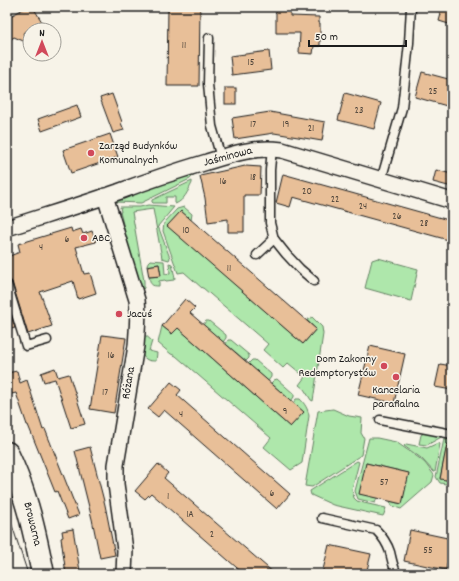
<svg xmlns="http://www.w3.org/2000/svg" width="459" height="581" font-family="Dekko,sans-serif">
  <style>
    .green { fill: #aee7ab; stroke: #658264 }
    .building { fill: #e8bf98; stroke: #1c1c1c }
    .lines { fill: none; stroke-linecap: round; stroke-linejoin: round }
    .service-casing { stroke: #1c1c1c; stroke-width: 11 }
    .minor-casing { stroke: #1c1c1c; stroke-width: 18 }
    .secondary-casing { stroke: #1c1c1c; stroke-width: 25 }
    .service { stroke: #f7f3e8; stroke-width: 8 }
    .minor { stroke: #f7f3e8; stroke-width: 15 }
    .secondary { stroke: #f7f3e8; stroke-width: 22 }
    .tram { stroke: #1c1c1c; stroke-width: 1 }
    .poi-dot { fill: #d1495b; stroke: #f7f3e8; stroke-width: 1.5 }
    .labels { text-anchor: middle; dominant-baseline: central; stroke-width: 3; stroke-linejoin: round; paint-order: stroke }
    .number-label { font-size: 10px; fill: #4f453b }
    .poi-label { font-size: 12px; fill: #1c1c1c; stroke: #f7f3e8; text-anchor: start }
    .street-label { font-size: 12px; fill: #1c1c1c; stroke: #f7f3e8 }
  </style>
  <rect width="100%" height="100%" fill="#f7f3e8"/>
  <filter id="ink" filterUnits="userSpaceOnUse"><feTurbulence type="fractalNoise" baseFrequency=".025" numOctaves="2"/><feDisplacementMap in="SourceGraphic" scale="8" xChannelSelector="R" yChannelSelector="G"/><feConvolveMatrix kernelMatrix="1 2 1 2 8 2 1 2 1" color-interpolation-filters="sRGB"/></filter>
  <g filter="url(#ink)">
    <g class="green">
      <path d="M196,172L190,179L141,203L116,202L119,197Z"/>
      <path d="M192,181V183C188,191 184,201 175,204V197H166V203H153L152,202V200Z"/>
      <path d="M148,205L174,207L158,226L170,258L169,260L162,258L153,209L132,212L144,281V288L143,289L141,288L127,247L126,236L120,212H121L120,207H140Z"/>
      <path d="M184,207L192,214L191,220L181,211L168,226L303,344L316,329L307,320L312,317L322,327L323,334L313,401L311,400L304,389L299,385L305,377L288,363L283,368L263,350L268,344L203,288H202L184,272L178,273L163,231L164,223L177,209Z"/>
      <path d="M378,258L418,269L411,301L365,288L372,260Z"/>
      <path d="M150,260L164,261L165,274L170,273L169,263L172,264L175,278L174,280L166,281L165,280L159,281V286C151,286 151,285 149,277L161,276L159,264L147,266L148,262Z"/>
      <path d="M206,321H209L226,335V338L223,342L203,325Z"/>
      <path d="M162,326L172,334L178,328L290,427L303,412L293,403L296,399H300C305,404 308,409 309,416L302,463L291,470L264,447L271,438L176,356L171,354L158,343Z"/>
      <path d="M143,333L152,341L149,351L157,353L156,361C153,361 148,361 146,359C138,355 142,340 143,333Z"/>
      <path d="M228,340H231L249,355V358L246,361L226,344Z"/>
      <path d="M252,360H255L271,374V377L268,381L248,364Z"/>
      <path d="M277,379L294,394V397L291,401L271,383L274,380Z"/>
      <path d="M333,409L349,416L362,418L361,433L364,438L361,455L312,487L305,486L318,411Z"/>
      <path d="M425,432L445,435L427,445L419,444L421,435Z"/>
      <path d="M369,438H377L396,442L419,458L425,463L434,475L432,482L401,509L392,506L390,501L401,504L408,473L366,463L377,498L375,503L358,499L355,491Z"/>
      <path d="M444,439H446L452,440V446H447L440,478L452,481V485L440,483L436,477Z"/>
      <path d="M438,443L440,444L435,472H434L421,458L404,446L406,444L427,448Z"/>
      <path d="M357,461L359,462L352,490L354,498L357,501L364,503L386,508L384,514L383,516L333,505L311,495L310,491Z"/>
    </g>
    <g class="building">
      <path d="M27,7H33L42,22L23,33L28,43L14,37L7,42V18Z"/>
      <path d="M168,7H200L199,86H167Z"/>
      <path d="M276,7H290V16L319,17V23H320V46H314L313,54L299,53L300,33H276Z"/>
      <path d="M435,7H452V25L439,21L441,14Z"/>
      <path d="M269,51L271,70L232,75L230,56Z"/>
      <path d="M422,72L452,80V87L447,106L415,97Z"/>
      <rect x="225" y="88" width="11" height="16"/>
      <path d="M345,93L381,103L374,129L338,120Z"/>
      <path d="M112,94L122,122L121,123L124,130L113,133L100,98Z"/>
      <path d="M77,105L81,117L42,131L38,119Z"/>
      <path d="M270,112L325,122L322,141L274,133L235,139L232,118Z"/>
      <path d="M110,134L118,157L71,173L63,150Z"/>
      <path d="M245,166L261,167L260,195H244V232H228V219L208,222L205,198L200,176Z"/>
      <path d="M436,170L452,174V187L433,182Z"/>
      <path d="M283,174L452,221V241L293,197L290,207L276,203Z"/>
      <path d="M181,211L316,329L303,344L167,226Z"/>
      <path d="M71,228L72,232L81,229L83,234L92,231L96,242L76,247L84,274L90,273L96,293L78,299L73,281L40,292L52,326L28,334L12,282L10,280L7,279V257L20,252L18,244Z"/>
      <path d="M159,264L161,276L149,277L147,266Z"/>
      <path d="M185,299L195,308L190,313L304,412L290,427L178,328L172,334L162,326Z"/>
      <path d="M7,303L15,328L7,330Z"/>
      <path d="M102,335L126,338L114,413L90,409Z"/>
      <path d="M370,346L405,354L394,403L358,395Z"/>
      <path d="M440,364L452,366V390L435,387Z"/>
      <path d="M55,368L58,377L69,374L85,424L71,428L55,379L44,382L41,373Z"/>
      <path d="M17,371L20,383L27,380L43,430L45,429L79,515L68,519L57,491L55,492L28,425H27L16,393L7,395V373Z"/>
      <path d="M171,382L181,390L177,395L290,494L277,509L164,410L158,417L148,409Z"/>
      <path d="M447,444L452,445V481L440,479Z"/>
      <path d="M90,447L105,505L115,555L100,558L92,519L75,451Z"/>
      <path d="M366,463L409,473L402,504L359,494Z"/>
      <path d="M158,464L168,473L164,478L275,574H244L151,493L145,499L135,491Z"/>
      <path d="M73,529L80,571L66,574L61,538L63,537L62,531Z"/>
      <path d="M410,530L452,539L446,570L404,561Z"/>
      <path d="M329,545L371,554L366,574H322Z"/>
    </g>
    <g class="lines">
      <g class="service-casing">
        <g id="service">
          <path d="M209,38L208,84L212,126L221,158"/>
          <path d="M272,148L270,170V223L274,239L286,254L300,269L314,281"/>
          <path d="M381,180L402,108L409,43L411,7"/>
          <path d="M257,255L274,239"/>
          <path d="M7,284L26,346L47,340"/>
          <path d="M380,420L452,434"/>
          <path d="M322,518L376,530C382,536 387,543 390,552C392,560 393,567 397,574"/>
        </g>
      </g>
      <g class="minor-casing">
        <g id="minor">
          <path d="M105,196L137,300C139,315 137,331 136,346L116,465V484L125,550L124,574"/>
          <path d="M7,228C44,216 81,205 118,192C147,181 177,171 207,162C232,154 256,146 282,150L452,201"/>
        </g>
      </g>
      <g class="secondary-casing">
        <path id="secondary" d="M7,453C14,468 20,483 25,499C33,523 38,549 43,574"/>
      </g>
      <use href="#service" class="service"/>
      <use href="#minor" class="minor"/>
      <use href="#secondary" class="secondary"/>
      <path class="tram" d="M7,510L28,574"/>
    </g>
  </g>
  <g class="poi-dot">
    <circle cx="91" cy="153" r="4"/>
    <circle cx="84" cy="238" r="4"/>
    <circle cx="119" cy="314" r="4"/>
    <circle cx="384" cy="366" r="4"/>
    <circle cx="396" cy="377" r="4"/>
  </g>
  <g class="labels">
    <g class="number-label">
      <text x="184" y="46">11</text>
      <text x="251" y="63">15</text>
      <text x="433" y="92">25</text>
      <text x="359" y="111">23</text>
      <text x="253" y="125">17</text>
      <text x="286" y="125">19</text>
      <text x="311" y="129">21</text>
      <text x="253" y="178">18</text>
      <text x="223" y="182">16</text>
      <text x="307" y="192">20</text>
      <text x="335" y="200">22</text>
      <text x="363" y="207">24</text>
      <text x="397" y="217">26</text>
      <text x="424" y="224">28</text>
      <text x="186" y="231">10</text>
      <text x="67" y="240">6</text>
      <text x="41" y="248">4</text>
      <text x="229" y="269">11</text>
      <text x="111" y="356">16</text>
      <text x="105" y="393">17</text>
      <text x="285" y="412">9</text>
      <text x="181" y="415">4</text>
      <text x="384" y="483">57</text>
      <text x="272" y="494">6</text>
      <text x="168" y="497">1</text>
      <text x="190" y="515">1A</text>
      <text x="212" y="535">2</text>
      <text x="428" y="551">55</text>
    </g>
    <g class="poi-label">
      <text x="99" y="146">Zarząd Budynków<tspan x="99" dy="14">Komunalnych</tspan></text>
      <text x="92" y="238">ABC</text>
      <text x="127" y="314">Jacuś</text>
      <text x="376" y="359" text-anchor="end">Dom Zakonny<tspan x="376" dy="14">Redemptorystów</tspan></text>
      <text x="396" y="390" text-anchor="middle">Kancelaria<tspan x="396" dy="14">parafialna</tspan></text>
    </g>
    <g class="street-label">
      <text transform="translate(228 157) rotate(-15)">Jaśminowa</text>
      <text transform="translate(129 383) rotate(-80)">Różana</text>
      <text transform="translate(32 524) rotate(76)">Browarna</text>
    </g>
  </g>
  <rect width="459" height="581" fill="none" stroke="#f7f3e8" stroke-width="24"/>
  <rect x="12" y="12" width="435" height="557" fill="none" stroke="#1c1c1c" stroke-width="1.5" filter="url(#ink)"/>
  <g transform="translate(42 42)"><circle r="19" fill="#f7f3e8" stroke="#9f9d96"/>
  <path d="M0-3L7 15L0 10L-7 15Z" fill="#d1495b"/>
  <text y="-6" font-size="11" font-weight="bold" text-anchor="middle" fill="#1c1c1c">N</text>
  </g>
  <path d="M309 40v6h97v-6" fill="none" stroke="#1c1c1c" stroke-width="2"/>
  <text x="315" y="40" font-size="12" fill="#1c1c1c" stroke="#f7f3e8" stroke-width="3" paint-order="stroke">50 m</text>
</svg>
